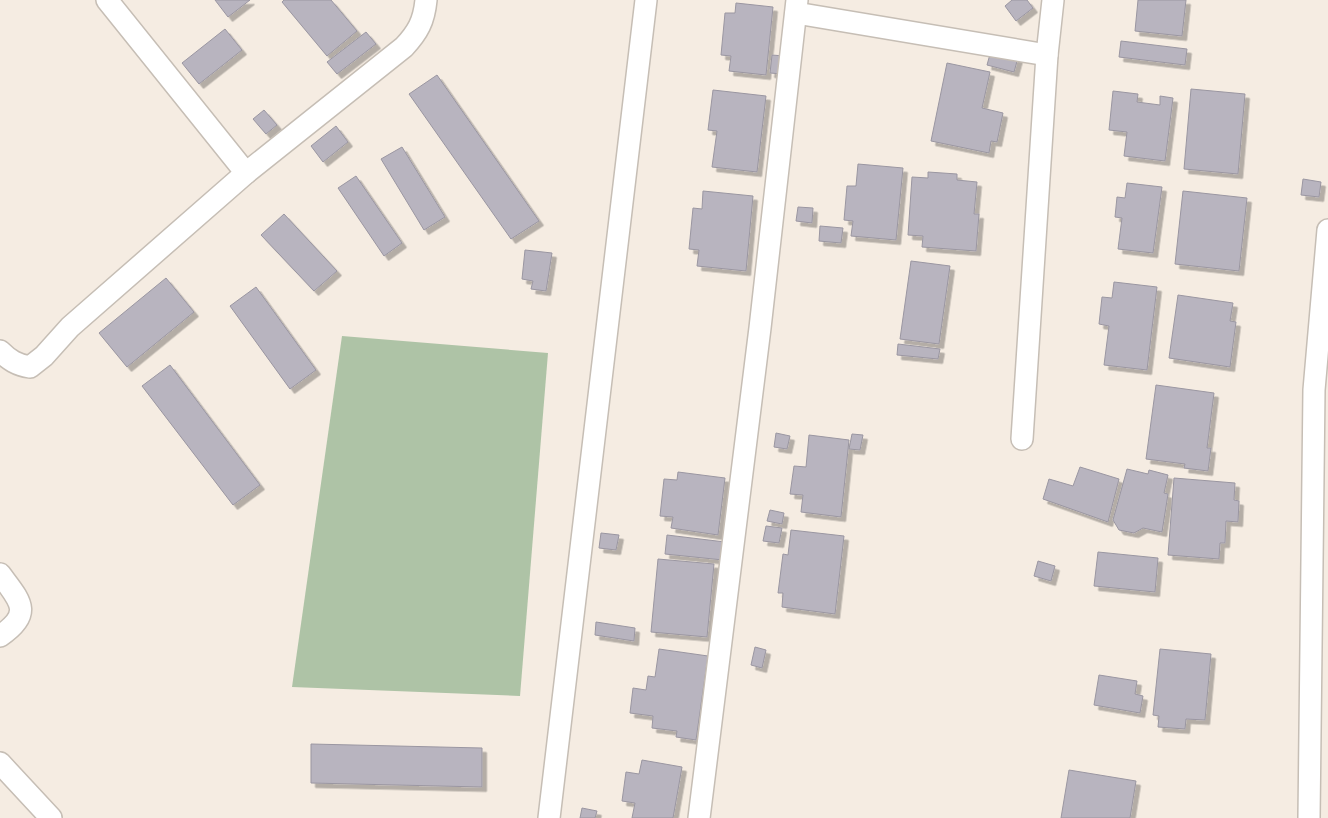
<svg xmlns="http://www.w3.org/2000/svg" width="1328" height="818" font-family="'Zilla Slab',serif">
  <style>
    .green { fill: #aec3a6 }
    .building { fill: #b8b4bf; stroke: #9a96a1; filter: url(#shadow) }
    .lines { fill: none; stroke-linecap: round; stroke-linejoin: round }
    .street-casing { stroke: #c6beb5; stroke-width: 24 }
    .street { stroke: #fff; stroke-width: 21 }
  </style>
  <defs>
    <filter id="shadow"><feDropShadow dx="4.5" dy="4.5" stdDeviation="0" flood-color="#0004"/></filter>
  </defs>
  <rect width="100%" height="100%" fill="#f5ece2"/>
  <path class="green" d="M342,336L548,353L520,696L292,687Z"/>
  <g class="building">
    <path d="M215,0H250L228,17Z"/>
    <path d="M284,0H331L357,31L327,56L282,2Z"/>
    <path d="M1012,0H1027L1033,8L1016,21L1005,6Z"/>
    <path d="M1138,0H1186L1182,36L1135,31Z"/>
    <path d="M736,3L773,7L766,75L729,71L731,56L721,55L725,13H735Z"/>
    <path d="M225,29L242,50L199,84L182,63Z"/>
    <path d="M366,32L376,44L337,74L327,62Z"/>
    <path d="M1121,41L1187,49L1185,65L1119,57Z"/>
    <path d="M992,47L1019,54L1014,72L987,65Z"/>
    <path d="M772,55L784,56L782,74L770,73Z"/>
    <path d="M947,63L990,72L982,108L1003,113L997,142L991,141L989,153L931,141Z"/>
    <path d="M437,75L539,221L511,239L409,94Z"/>
    <path d="M1191,89L1245,94L1238,174L1184,169Z"/>
    <path d="M713,90L766,96L757,172L712,167L717,131L708,130Z"/>
    <path d="M1113,91L1138,94L1137,102L1160,105V96L1173,98L1165,161L1124,156L1127,132L1109,130Z"/>
    <path d="M264,110L277,125L266,134L253,119Z"/>
    <path d="M336,126L348,142L323,162L311,146Z"/>
    <path d="M402,147L445,217L424,230L381,159Z"/>
    <path d="M858,164L903,168L896,240L851,236L853,221L844,220L847,186H856Z"/>
    <path d="M928,172L957,174V180L977,182L974,214H979L976,251L922,247L923,236L908,235L912,177L928,178Z"/>
    <path d="M356,176L402,243L384,256L338,188Z"/>
    <path d="M1303,179L1321,182L1319,197L1301,195Z"/>
    <path d="M1127,183L1162,187L1153,253L1118,249L1122,218L1115,217L1117,197L1125,198Z"/>
    <path d="M703,191L753,196L746,271L697,266L699,250L689,249L693,208L702,209Z"/>
    <path d="M1183,191L1247,198L1239,271L1175,264Z"/>
    <path d="M798,207L813,208L812,223L796,221Z"/>
    <path d="M284,214L337,271L314,291L261,235Z"/>
    <path d="M820,226L843,228L841,243L819,241Z"/>
    <path d="M525,250L552,253L546,291L531,289L533,281L522,279Z"/>
    <path d="M911,261L950,266L939,344L900,339Z"/>
    <path d="M166,278L194,312L127,367L99,333Z"/>
    <path d="M1114,282L1157,287L1147,370L1104,365L1109,326L1099,324L1102,297L1112,298Z"/>
    <path d="M256,287L316,370L290,389L230,306Z"/>
    <path d="M1178,295L1233,303L1230,321L1236,322L1230,367L1169,358Z"/>
    <path d="M898,344L940,349L938,359L897,355Z"/>
    <path d="M170,365L260,485L233,505L142,386Z"/>
    <path d="M1156,385L1214,393L1207,448H1211L1208,471L1184,468L1185,464L1146,459Z"/>
    <path d="M776,433L790,436L787,449L774,447Z"/>
    <path d="M852,434L863,435L860,450L849,449Z"/>
    <path d="M809,435L849,440L841,517L801,512L803,495L790,494L794,466L806,467Z"/>
    <path d="M1080,467L1119,479L1108,522L1043,499L1049,479L1073,486Z"/>
    <path d="M1127,469L1148,474L1149,470L1168,475L1164,493L1168,494L1162,532L1143,528L1134,533L1119,530L1113,520Z"/>
    <path d="M678,472L725,478L718,535L671,528L673,517L660,516L664,479L677,480Z"/>
    <path d="M1174,478L1235,483L1234,500L1239,501L1238,522L1226,521L1225,543H1220L1219,559L1168,555Z"/>
    <path d="M770,510L784,513L782,524L767,521Z"/>
    <path d="M766,526L782,528L779,543L763,541Z"/>
    <path d="M791,530L844,536L835,614L782,607L783,593H778L783,554L788,555Z"/>
    <path d="M601,533L619,535L616,550L599,548Z"/>
    <path d="M667,535L725,542L723,560L665,554Z"/>
    <path d="M1098,552L1158,558L1155,592L1094,586Z"/>
    <path d="M658,559L714,564L707,637L651,632Z"/>
    <path d="M1038,561L1055,566L1051,581L1034,576Z"/>
    <path d="M596,622L635,628L634,641L595,635Z"/>
    <path d="M755,647L766,650L762,668L751,665Z"/>
    <path d="M659,649L708,656L696,740L676,737L677,731L652,728L653,716L630,713L633,688L646,690L648,676L655,677Z"/>
    <path d="M1160,649L1211,654L1205,720L1186,719L1185,729L1158,727L1159,716L1153,715Z"/>
    <path d="M1099,675L1137,681L1135,694L1143,696L1140,713L1094,705Z"/>
    <path d="M311,744L482,748V787L311,783Z"/>
    <path d="M642,760L682,767L673,818H632L635,803L622,801L626,772L639,774Z"/>
    <path d="M1069,770L1136,781L1130,818H1061Z"/>
    <path d="M582,808L597,811L595,818H580Z"/>
  </g>
  <g class="lines">
    <g class="street-casing">
      <g id="street">
        <path d="M107,0L246,173"/>
        <path d="M796,13L1047,55"/>
        <path d="M0,351C9,360 17,365 30,367L44,356L70,327L246,173L404,47C418,32 424,21 426,0"/>
        <path d="M1022,439L1047,55L1053,0"/>
        <path d="M0,574C20,601 34,613 0,636"/>
        <path d="M0,763L51,818"/>
        <path d="M549,818L646,0"/>
        <path d="M699,818L760,328L797,0"/>
        <path d="M1309,818L1314,390L1328,230"/>
      </g>
    </g>
    <use href="#street" class="street"/>
  </g>
</svg>
